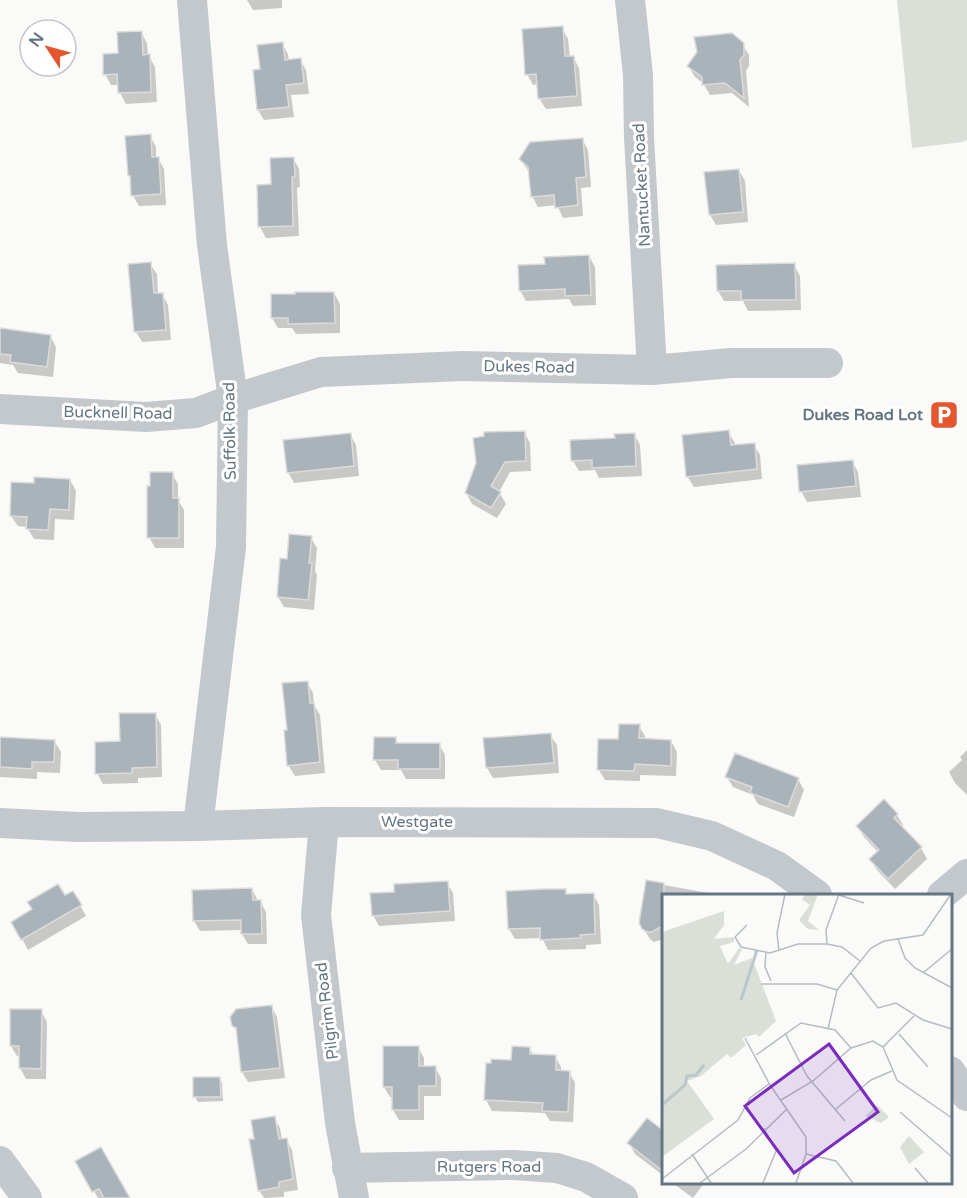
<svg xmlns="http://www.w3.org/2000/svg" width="967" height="1198" font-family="'Varela Round',sans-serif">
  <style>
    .green { fill: #dadfd7 }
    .shadow { fill: #0003 }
    .building { fill: #aab3b9; stroke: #dcdcda; stroke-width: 1.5 }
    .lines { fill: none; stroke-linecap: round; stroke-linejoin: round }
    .minor { stroke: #c3c8cc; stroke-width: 30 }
    .labels { text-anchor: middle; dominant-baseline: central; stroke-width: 6; stroke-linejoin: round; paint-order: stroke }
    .street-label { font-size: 16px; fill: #657683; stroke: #fff }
    .poi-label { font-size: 16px; font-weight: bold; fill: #657683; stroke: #fff; text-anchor: end }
    .inset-river { fill: none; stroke: #bbc7cb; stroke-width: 3 }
    .inset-road { fill: none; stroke: #b5bdc2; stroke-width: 1.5 }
    .view { fill: #7b2cbf; fill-opacity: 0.15; stroke: #7b2cbf; stroke-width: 3 }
    .inset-edge { fill: none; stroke: #657683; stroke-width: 3 }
  </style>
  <rect width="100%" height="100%" fill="#fafaf8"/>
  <path class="green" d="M897,0H967V140L963,142L912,148Z"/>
  <g class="shadow">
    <path d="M247,0H282V8L253,10Z"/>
    <path d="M562,28L568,39L570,58L573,57L579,68L582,106L546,109L539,98L538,84L533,85L527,74Z"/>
    <path d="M141,32L147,43L148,56H149L155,67L157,102L126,104L120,93L119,85H111L105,74L120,55Z"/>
    <path d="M282,44L288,54L289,61L300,60L306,70L309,94L291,95L294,117L264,120L258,110L254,72L261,71Z"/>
    <path d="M742,44L749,55V66L746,71L749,107L732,93L710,95L703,83L695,77L688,66Z"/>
    <path d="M150,136L156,147V159L158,158L164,169L166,205L139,206L133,196L132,179L130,176Z"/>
    <path d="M582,139L588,150L591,187L581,188L583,216L563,218L557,205L538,207L532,196L530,173L527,169L520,159Z"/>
    <path d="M293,158L299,169L300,187L297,188L299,236L266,238L260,227L258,186H273Z"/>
    <path d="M739,170L745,181L748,222L716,225L710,215Z"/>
    <path d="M589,256L595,267L596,305L573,306L569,299L526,301L520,290L546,266Z"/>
    <path d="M150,264L157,274L158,295L162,294L168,305L171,340L142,342L136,332Z"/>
    <path d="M794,265L800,276L801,310L748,311L743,301H724L718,291Z"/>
    <path d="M334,293L340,304V333L296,334L292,328H278L272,318Z"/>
    <path d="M0,330L50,336L56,347L53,377L18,373L13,365L0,363Z"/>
    <path d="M524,432L530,443L531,471L510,472L499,492L506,504L497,518L472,504L466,493Z"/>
    <path d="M728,432L735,443V446L754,445L760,455L762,479L694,487L687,476Z"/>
    <path d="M350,434L356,445L359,476L294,483L288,472Z"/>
    <path d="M634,434L640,445L642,476L599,478L595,470L579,471L573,461L616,439Z"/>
    <path d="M852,461L858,472L861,497L807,502L801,491Z"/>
    <path d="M172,474L178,484V500L184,510V548H155L149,537Z"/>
    <path d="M70,480L76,491L74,520L55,519L54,540L34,539L28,529V527L18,526L11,516L35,485Z"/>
    <path d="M311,538L317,548L315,571L317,575L314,610L284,607L278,597L288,560Z"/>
    <path d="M307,682L313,693L314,705L320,715L325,773L295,776L288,765V731Z"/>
    <path d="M155,714L161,725L162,777L138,778V783L103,784L97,773L122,743Z"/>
    <path d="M639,726L645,736V740L671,741L677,752L676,776L640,775V781L605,780L599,770L620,741Z"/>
    <path d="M550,735L557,745L559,773L493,778L487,768L485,740Z"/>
    <path d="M395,738L399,744H439L445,755V779H406L401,770H381L375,760Z"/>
    <path d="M0,739L55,742L61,752L60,773L37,772V779L0,777Z"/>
    <path d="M967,750V795L955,783L949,772L962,760L960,757Z"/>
    <path d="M727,777L798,779L804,790L794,817L758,804L753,795L733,787Z"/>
    <path d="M897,815L903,825L901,827L921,848L927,859L895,889L877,870L871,860L879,853L864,837L858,827Z"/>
    <path d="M647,882L714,894V895H664V939L654,942L650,939L643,928Z"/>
    <path d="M447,883L453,893L455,921L379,926L373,915L396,894Z"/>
    <path d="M252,889L258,901H260L266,912L267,944H248L242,934V930L200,931L194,921Z"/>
    <path d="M565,890L568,895L593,894L599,905L601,944L586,945V949L548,950L542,938L515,939L509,929Z"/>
    <path d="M73,893L86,916L28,950L13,922Z"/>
    <path d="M271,1006L277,1017L285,1078L248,1082L242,1072L238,1032L233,1025Z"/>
    <path d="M41,1011L47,1022L46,1079H26L20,1068V1056H17L11,1046Z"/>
    <path d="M418,1047L424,1058V1068L435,1067L441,1078V1096H424V1120H399L393,1110V1097H390L384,1087Z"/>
    <path d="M530,1049L534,1056H555L561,1067V1072H569L575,1083L573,1122L550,1121L545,1113L492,1111L486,1100Z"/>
    <path d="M219,1078L222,1083L223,1101L198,1102L195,1097Z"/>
    <path d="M274,1118L280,1128L282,1140L286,1139L292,1150L298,1190L284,1192V1197L264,1198L259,1190L256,1140Z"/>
    <path d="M664,1133V1176L635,1154L629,1143Z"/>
    <path d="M77,1162L128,1198H98Z"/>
    <path d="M671,1182H705L693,1198Z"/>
  </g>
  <g class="building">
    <path d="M563,26L565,56H574L577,96L538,99L536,74L525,75L522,29Z"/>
    <path d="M142,31L143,55L150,54L151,92L118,93L117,74L103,75V54L118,53L117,32Z"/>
    <path d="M732,33L744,43V55L740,60L744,98L725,83L702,85V77L687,66L697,52L694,37Z"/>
    <path d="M283,42L285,60L301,58L304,83L286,85L289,107L257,110L253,70L260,69L257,45Z"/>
    <path d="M151,134L152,157H159L161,194L131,196L130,176H128L125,136Z"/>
    <path d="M583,138L586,177L576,178L578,205L555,208L554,195L531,197L528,167L519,159L530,142Z"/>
    <path d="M294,157L295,177H292L293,226L258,227L257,185L271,184L270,158Z"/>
    <path d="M739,169L743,212L709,215L704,172Z"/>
    <path d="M589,255L591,295L565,296V289L519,291L518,265L545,264L544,257Z"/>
    <path d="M151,262L154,293H163L166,330L134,332L128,264Z"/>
    <path d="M795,263L796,300H741V291H717L716,265Z"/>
    <path d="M295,292H334L335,323L288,324V318H271V294H295Z"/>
    <path d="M0,328L51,335L47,367L10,362L11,355L0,354Z"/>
    <path d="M729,430L731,445L755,443L757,469L686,477L682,435Z"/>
    <path d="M525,431L526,461L505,462L491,486L501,492L491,508L465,493L476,463L473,438L484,436V432Z"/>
    <path d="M351,433L354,466L287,473L283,440Z"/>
    <path d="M635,433L636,466L592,468V460L571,461L570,440L615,438L614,434Z"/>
    <path d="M853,460L856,486L799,492L797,465Z"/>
    <path d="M150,472H173V498H179V538H147V486H150Z"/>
    <path d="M34,477L70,479L69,510L50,509L48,530L26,529L27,517L10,516L11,482L34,483Z"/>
    <path d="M289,534L312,536L309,563H312L308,600L277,597L280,558L287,559Z"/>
    <path d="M308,681L310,703H314L320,762L287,766L284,730H287L282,683Z"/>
    <path d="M119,713H156L157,767L132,768V773L95,774V742L120,741Z"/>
    <path d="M619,724H640L639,738L671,740V766L635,764L634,771L597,770L598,739H618Z"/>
    <path d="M551,733L554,763L486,768L483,738Z"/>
    <path d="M0,737L55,740L54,762H32V769L0,767Z"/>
    <path d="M374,737H396V743H440V769H398V760H373Z"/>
    <path d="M735,753L799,778L788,807L750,793L752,787L725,777Z"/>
    <path d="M884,799L898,814L894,818L922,847L888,879L869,859L879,850L856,826Z"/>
    <path d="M646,880L664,883V925L652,932H647L642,929L639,923Z"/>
    <path d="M448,881L450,911L372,916L370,893L394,892V884Z"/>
    <path d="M58,884L65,895L73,891L82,905L21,940L11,922L32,909L27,902Z"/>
    <path d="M252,888L253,900H261L262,934H241V920L193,921L192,890Z"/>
    <path d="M545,889H566V894L594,893L595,934L580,935L581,938L540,940V928L508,929L506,891Z"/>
    <path d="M272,1005L280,1068L241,1072L236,1028L232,1026L230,1017L236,1009Z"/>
    <path d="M10,1009H42L41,1069L19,1068V1046H10Z"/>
    <path d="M383,1046H419V1066H436V1086H419V1110H392V1087H383Z"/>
    <path d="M512,1046L530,1047V1054L556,1055V1070L570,1071L568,1112L542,1111L543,1103L484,1100L486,1063H491V1059L511,1060Z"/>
    <path d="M193,1077H220L221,1097H193Z"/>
    <path d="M275,1116L279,1139L287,1138L293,1179L279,1182V1187L258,1191L249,1139H254L251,1120Z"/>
    <path d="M647,1118L664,1131V1172L627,1143Z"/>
    <path d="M101,1147L130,1198H104L99,1189L92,1192L75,1161Z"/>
  </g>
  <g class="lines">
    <g class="minor">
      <path d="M192,0L212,245L233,399L231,547L198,826"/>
      <path d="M630,0L638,75L639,137L652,370"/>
      <path d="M0,409L146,417L196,413L233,399L321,372L463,366L652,370L731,363H828"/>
      <path d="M324,822L316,915L340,1123L354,1198"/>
      <path d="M0,823L78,827L198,826L324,822L657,823L712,836L777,866L817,895"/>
      <path d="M942,895L967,874"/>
      <path d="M950,1071L967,1096"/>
      <path d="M0,1161L27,1198"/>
      <path d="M347,1168L514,1165L557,1168L586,1177L623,1198"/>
    </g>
  </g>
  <defs>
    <g id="parking-square" transform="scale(1.5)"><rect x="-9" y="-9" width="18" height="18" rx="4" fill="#e4572e" stroke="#fff"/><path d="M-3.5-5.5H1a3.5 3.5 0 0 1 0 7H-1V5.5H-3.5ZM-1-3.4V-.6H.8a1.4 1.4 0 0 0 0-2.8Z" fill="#fff"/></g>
  </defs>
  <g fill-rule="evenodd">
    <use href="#parking-square" x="944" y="415"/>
  </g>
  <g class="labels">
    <g class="street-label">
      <text transform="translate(642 185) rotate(-93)">Nantucket Road</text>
      <text transform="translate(529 367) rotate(1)">Dukes Road</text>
      <text transform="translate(118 413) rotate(1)">Bucknell Road</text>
      <text transform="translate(230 431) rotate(-91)">Suffolk Road</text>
      <text x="417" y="822">Westgate</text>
      <text transform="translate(327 1011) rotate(-97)">Pilgrim Road</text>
      <text x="489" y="1167">Rutgers Road</text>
    </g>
    <g class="poi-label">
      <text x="923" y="415">Dukes Road Lot</text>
    </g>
  </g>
  <g transform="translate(662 894)">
    <rect width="290" height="290" fill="#fafaf8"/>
    <path d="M143,0H156L146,27L157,36L146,35L137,26L148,11L140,6ZM62,17V31L52,45L72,43V48L58,52L66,70L77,54L80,55L72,71L90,64L114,127L97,143L94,140L80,144L84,151L69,164L65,160L39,182L25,187L52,225L0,263V38ZM215,211L227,223L219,229L203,222ZM247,242L262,258L247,270L238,253Z" fill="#dadfd7"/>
    <path class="inset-river" d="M79,106L95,56M0,211L23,191L25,182L34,181L42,171"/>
    <path class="inset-road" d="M177,1L202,9M85,31L73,43L79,53L108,59L136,50H165L180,53L198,67M236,45L243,64L253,74L290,94M165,50L164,36L177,0M117,57L115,39L123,0M104,58L103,73L109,87M262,78L290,55M189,79L216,114L234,109L261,126L290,135M99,90H155L175,96M166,135L175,96L209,54L222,47L261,41L289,0M123,139L145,182L183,227M237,140L266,173M83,144L108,191L144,243V260L134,289M221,153L252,122M94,161L139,129L173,136L189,154M119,206L151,187L189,154L211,147L221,153L235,186L290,224M174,215L209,186L230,177M238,218L290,263M30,260L49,289M144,260L174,267L191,289M253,274L266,289M0,285L76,226L88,204L107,190M38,289L84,255L125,215M101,289L114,257L102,234"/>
    <path class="view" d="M167,150L216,218L132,279L83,212Z"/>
    <rect width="290" height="290" class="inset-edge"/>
  </g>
  <g transform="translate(48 48) rotate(306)"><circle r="28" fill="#ffffff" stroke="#c1c8cd" stroke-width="1.5"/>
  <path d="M0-4.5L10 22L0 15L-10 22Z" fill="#e4572e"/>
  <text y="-9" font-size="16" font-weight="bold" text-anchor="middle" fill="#657683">N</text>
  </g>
</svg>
